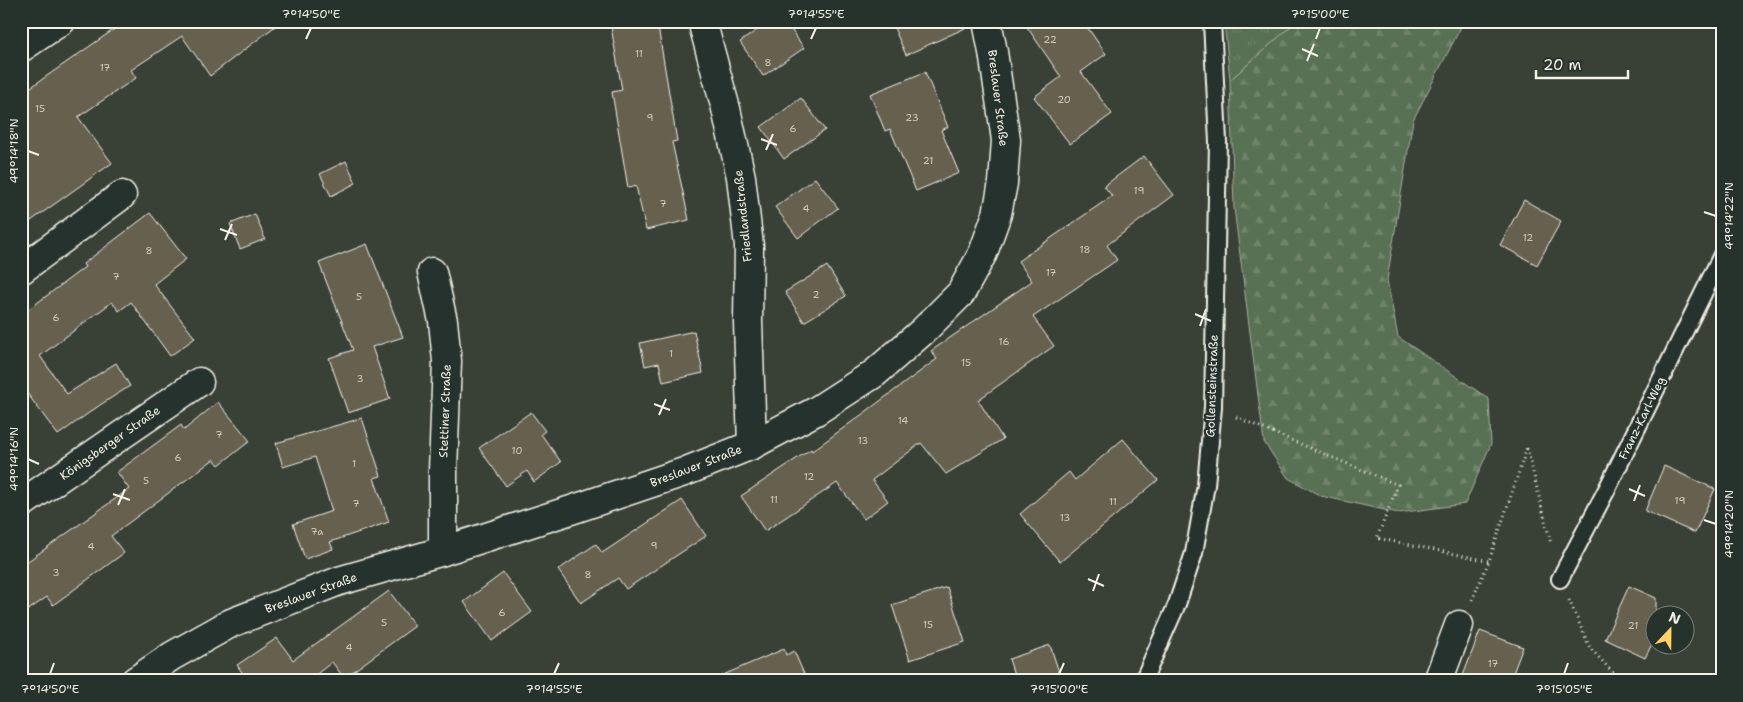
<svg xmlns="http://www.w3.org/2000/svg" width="1743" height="702" font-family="'Shantell Sans',sans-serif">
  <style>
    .grass { fill: url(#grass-tufts); stroke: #a6b09e }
    .forest { fill: url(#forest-firs); stroke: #a6b09e }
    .building { fill: #66614f; stroke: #f4f1e8 }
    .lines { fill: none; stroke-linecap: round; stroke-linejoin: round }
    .lane-casing { stroke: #f4f1e8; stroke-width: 20 }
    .street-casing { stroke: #f4f1e8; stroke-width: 31 }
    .path { stroke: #f4f1e8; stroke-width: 3; stroke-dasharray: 1 4; stroke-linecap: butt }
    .lane { stroke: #26332d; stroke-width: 16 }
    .street { stroke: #26332d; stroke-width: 28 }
    .ticks { fill: none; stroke: #f4f1e8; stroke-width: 2 }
    .labels { text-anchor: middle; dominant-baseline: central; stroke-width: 4.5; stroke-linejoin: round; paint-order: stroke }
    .number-label { font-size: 10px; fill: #d0cdc2 }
    .street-label { font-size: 12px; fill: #f4f1e8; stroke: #26332d }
    .neatline { fill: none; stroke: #f4f1e8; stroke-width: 2 }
    .ticks-label { font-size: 12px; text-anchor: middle; fill: #f4f1e8 }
  </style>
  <defs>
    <pattern id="grass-tufts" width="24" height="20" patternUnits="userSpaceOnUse" patternTransform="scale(1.25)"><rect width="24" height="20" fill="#586f53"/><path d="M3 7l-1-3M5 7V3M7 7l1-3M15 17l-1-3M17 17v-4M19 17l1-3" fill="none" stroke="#71846c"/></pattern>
    <pattern id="forest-firs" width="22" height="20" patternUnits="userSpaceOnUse" patternTransform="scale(1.25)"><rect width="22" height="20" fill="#586f53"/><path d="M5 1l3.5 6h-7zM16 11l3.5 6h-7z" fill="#71846c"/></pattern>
  </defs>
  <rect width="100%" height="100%" fill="#394137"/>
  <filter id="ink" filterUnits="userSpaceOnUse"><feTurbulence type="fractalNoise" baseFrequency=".02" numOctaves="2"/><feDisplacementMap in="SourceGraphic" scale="10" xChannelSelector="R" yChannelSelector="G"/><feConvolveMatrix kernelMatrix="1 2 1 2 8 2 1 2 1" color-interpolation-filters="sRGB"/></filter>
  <g filter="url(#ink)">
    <path class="grass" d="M1224,21H1297L1230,80Z"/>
    <path class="forest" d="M1297,21H1466L1461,27L1413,120L1387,280L1398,337L1489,399L1491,444L1465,504L1398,513L1321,496L1288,478L1264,442L1234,208L1230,80Z"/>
    <g class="building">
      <path d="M126,21H282L210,76L182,36L131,70L136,78L78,117L112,163L21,228V94Z"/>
      <path d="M610,21H657L677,141L672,142L689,220L646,230L636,186L628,188L612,92L622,90Z"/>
      <path d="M770,21H785L804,48L763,76L740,42Z"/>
      <path d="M891,21H972V25L906,55Z"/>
      <path d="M1023,21H1083L1106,54L1081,72L1112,114L1070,144L1034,97L1061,77Z"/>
      <path d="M925,72L948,127L941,130L959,173L916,191L890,129L885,131L870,94Z"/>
      <path d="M801,98L825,130L784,159L761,127Z"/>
      <path d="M1144,156L1174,195L1107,245L1117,260L1033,317L1054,346L978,400L1003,439L946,474L921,443L872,480L888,501L864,519L837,483L765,531L741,496L811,449L812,451L864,413L937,359L931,351L1032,281L1018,261L1112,196L1104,186Z"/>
      <path d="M346,161L356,183L331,196L320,174Z"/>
      <path d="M815,178L838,208L798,238L775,207Z"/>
      <path d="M1524,200L1561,221L1537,265L1500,245Z"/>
      <path d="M150,213L186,259L154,284L195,338L170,356L131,302L119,311L112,302L40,356L67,394L116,363L130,386L100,405L58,435L21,385V315L85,267L83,264Z"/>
      <path d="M255,214L265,239L240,249L230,224Z"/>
      <path d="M367,244L403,337L372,347L390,399L348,413L329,358L353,350L319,263Z"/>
      <path d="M827,266L846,296L804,322L785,292Z"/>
      <path d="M694,331L703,373L663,382L659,363L645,366L640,343Z"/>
      <path d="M218,402L250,441L219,465L214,459L111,536L124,553L53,605L47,597L21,615V566L129,489L117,472L181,425L184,430Z"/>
      <path d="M531,412L545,431L541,434L561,462L534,482L527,471L506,486L479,448Z"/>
      <path d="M362,418L381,476L374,478L389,522L330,542L333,549L305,559L293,524L332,511L315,457L283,467L276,443Z"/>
      <path d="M1123,439L1158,480L1060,562L1020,514L1069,472L1075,480Z"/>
      <path d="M1664,466L1715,489L1695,533L1645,511Z"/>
      <path d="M682,500L706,536L626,589L618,578L581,603L558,570L596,544L602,553Z"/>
      <path d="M503,573L532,612L492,641L464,602Z"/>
      <path d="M1629,586L1656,598V636L1645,658L1605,639Z"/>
      <path d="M947,587L965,642L910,660L892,605Z"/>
      <path d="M389,591L415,626L344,678L332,662L308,681H248L237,665L277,638L293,660Z"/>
      <path d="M1480,631L1523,647L1510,681H1461Z"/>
      <path d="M1050,645L1062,681H1016L1009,659Z"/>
      <path d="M784,649L786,655L794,651L807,681H709Z"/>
    </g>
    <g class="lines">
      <g class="lane-casing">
        <g id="lane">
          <path d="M1560,579L1606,491L1722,255"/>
          <path d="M1143,681L1177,604L1194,553L1206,485L1213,407L1218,142L1212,21"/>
        </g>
      </g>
      <g class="street-casing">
        <g id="street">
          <path d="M702,21L726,109L741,177L749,246L748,322L752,445"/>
          <path d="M21,48L61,21"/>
          <path d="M21,270L122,195"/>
          <path d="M432,272L443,321L447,361L443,471V551"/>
          <path d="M21,504L199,382"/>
          <path d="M135,681L172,656L231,623L339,581L443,551L571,510L684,472L752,445L816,411L875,373L923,331L961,293L983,253L997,214L1003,183L1006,140L993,52L987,21"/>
          <path d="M1438,681L1459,625"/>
        </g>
      </g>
      <g class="path">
        <path d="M1236,417L1398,485L1377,538L1489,561"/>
        <path d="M1527,448L1551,544"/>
        <path d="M1472,600L1489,561L1527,448"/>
        <path d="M1569,600L1590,648L1621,681"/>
      </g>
      <use href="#lane" class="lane"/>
      <use href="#street" class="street"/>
    </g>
  </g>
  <path class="ticks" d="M306,39L311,28M811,39L816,28M1316,39L1320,28M1302,49L1318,56M1307,61L1314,44M761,139L777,145M766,150L773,134M28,151L39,155M1704,212L1716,216M220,229L237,235M225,240L232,224M1195,314L1211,321M1200,326L1206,309M654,404L670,410M659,415L666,399M28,459L39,464M1629,489L1645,496M113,494L130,500M1634,501L1640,485M118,505L125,489M1704,520L1716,524M1088,579L1104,586M1093,591L1099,574M50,674L54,663M554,674L559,663M1059,674L1064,663M1564,674L1568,663"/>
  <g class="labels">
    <g class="number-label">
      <text x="1050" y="39">22</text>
      <text x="639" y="53">11</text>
      <text x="768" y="62">8</text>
      <text x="105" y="67">17</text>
      <text x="1064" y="99">20</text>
      <text x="40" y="108">15</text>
      <text x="650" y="117">9</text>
      <text x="912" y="117">23</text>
      <text x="793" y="128">6</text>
      <text x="928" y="160">21</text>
      <text x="1139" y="190">19</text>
      <text x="663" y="203">7</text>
      <text x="806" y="208">4</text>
      <text x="1528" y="237">12</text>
      <text x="1085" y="249">18</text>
      <text x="149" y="250">8</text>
      <text x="1051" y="272">17</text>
      <text x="116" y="276">7</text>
      <text x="816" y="294">2</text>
      <text x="359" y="296">5</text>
      <text x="56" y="317">6</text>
      <text x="1004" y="341">16</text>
      <text x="671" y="353">1</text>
      <text x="966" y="362">15</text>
      <text x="360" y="378">3</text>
      <text x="903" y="420">14</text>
      <text x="219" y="434">7</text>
      <text x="863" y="440">13</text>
      <text x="517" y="450">10</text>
      <text x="178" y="457">6</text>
      <text x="354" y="463">1</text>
      <text x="809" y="476">12</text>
      <text x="146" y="480">5</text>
      <text x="774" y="499">11</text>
      <text x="1680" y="500">19</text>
      <text x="1113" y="501">11</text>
      <text x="356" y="503">7</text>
      <text x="1065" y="517">13</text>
      <text x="317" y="531">7a</text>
      <text x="654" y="545">9</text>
      <text x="91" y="546">4</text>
      <text x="56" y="572">3</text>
      <text x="588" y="574">8</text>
      <text x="502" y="612">6</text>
      <text x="384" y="622">5</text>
      <text x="928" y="624">15</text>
      <text x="1633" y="625">21</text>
      <text x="349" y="647">4</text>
      <text x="1493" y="663">17</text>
    </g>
    <g class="street-label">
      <text transform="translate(998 98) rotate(83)">Breslauer Straße</text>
      <text transform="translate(743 216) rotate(-96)">Friedlandstraße</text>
      <text transform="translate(1212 386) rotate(-88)">Gollensteinstraße</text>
      <text transform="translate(445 411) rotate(-88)">Stettiner Straße</text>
      <text transform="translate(1642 418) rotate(-64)">Franz-Karl-Weg</text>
      <text transform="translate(110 443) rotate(-35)">Königsberger Straße</text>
      <text transform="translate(696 466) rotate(-21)">Breslauer Straße</text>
      <text transform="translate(311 593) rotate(-20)">Breslauer Straße</text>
    </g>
  </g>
  <rect width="1743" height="702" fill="none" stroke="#26332d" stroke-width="55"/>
  <g transform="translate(1670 630) rotate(22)"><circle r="24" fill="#26332d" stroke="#787f78"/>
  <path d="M0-4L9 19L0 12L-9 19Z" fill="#ffd166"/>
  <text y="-8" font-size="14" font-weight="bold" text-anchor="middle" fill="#f4f1e8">N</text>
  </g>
  <path d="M1536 70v8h92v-8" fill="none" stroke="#f4f1e8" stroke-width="2.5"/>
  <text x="1543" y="70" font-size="15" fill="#f4f1e8" stroke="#26332d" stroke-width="4" paint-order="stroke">20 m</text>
  <rect x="28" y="28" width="1688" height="646" class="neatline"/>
  <g class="ticks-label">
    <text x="311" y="18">7°14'50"E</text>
    <text x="816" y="18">7°14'55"E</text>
    <text x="1320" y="18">7°15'00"E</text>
    <text transform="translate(14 151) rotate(-90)" y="4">49°14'18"N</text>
    <text transform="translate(1729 216) rotate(-90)" y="4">49°14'22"N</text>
    <text transform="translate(14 459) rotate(-90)" y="4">49°14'16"N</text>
    <text transform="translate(1729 524) rotate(-90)" y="4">49°14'20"N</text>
    <text x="50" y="693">7°14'50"E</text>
    <text x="554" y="693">7°14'55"E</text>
    <text x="1059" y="693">7°15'00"E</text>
    <text x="1564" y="693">7°15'05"E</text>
  </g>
</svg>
